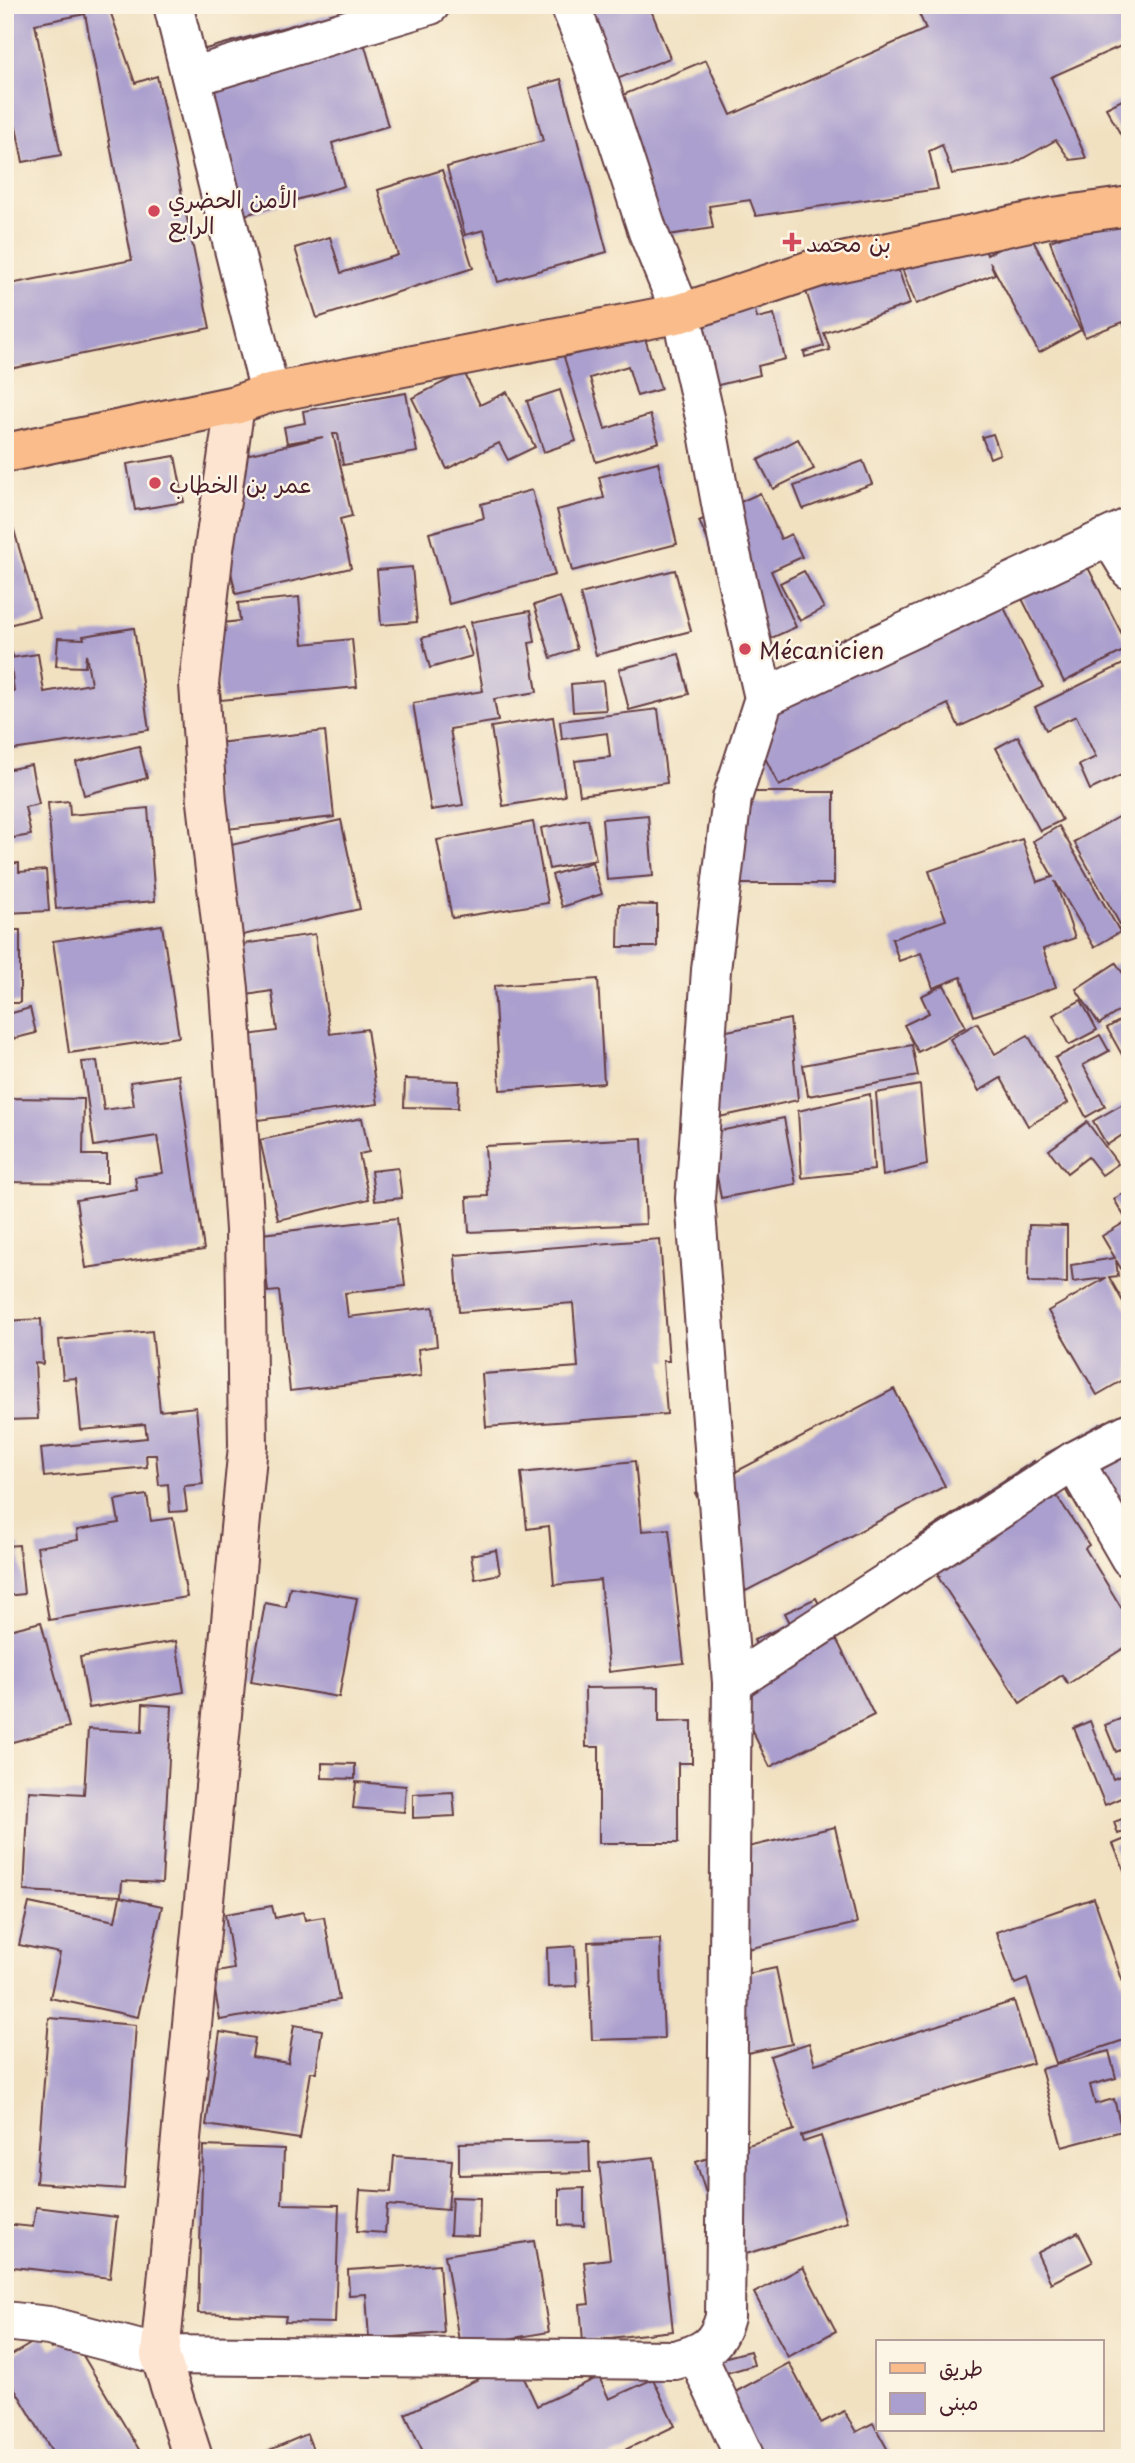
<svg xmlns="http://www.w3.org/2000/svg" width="1135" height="2463" font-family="'Playpen Sans','Playpen Sans Arabic',sans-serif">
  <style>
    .building { fill: #aa9fce }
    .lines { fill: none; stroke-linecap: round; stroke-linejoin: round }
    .street-casing { stroke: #633c42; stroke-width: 42 }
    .secondary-casing { stroke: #633c42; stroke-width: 42 }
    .primary-casing { stroke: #633c42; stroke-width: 42 }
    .street { stroke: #fff; stroke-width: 38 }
    .secondary { stroke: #fde4d0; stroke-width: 38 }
    .primary { stroke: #f9bc8a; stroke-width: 38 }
    .poi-dot { fill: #d1495b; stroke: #fcf5e5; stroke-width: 2.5 }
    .labels { text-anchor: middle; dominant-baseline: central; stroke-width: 5; stroke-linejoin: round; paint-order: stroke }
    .poi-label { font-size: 23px; fill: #4a1f2b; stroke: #fcf5e5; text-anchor: start }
  </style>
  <rect width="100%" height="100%" fill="#fcf5e5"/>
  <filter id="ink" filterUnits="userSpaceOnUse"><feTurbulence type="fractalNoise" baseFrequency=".0143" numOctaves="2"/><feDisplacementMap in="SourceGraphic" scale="14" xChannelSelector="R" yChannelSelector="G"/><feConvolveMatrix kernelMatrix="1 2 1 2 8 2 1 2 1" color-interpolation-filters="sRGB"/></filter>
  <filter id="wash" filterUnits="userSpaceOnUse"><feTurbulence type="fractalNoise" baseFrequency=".00686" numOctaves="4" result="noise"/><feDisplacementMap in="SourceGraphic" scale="28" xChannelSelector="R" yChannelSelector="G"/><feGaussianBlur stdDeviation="1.57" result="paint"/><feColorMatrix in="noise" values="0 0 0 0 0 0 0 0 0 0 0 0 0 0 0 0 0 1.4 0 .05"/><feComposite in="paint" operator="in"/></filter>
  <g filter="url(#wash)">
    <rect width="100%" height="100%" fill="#f1e1c1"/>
    <g id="blocks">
      <g class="building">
        <path d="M5,5H108L135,83L157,76L210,328L5,370V285L132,260L85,14L35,24L61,155L23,162L16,127L5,129Z"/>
        <path d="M580,5H649L670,58L597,87Z"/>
        <path d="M915,5H1130V42L1051,77L1086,158L1070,160L1056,140L1011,165L952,174L942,145L929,151L938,189L756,216L750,200L709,206L713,228L656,237L618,97L706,60L731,115L926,29Z"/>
        <path d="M354,8L388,126L332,143L344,186L224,221L191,53Z"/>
        <path d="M561,79L607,252L498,282L484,230L465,235L447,167L543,141L529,88Z"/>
        <path d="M1130,96V133L1122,137L1106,108Z"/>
        <path d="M442,170L473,268L317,318L295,248L330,237L341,273L398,255L378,190Z"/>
        <path d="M1130,211V330L1126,331L1123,322L1085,337L1050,241Z"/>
        <path d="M1029,233L1081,330L1039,353L990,262L995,274L916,304L901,266L980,236L987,255Z"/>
        <path d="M894,256L910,304L824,333L830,350L805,357L804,352L824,346L804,285Z"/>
        <path d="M753,301L757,318L774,314L785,359L758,366L760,375L706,388L688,317Z"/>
        <path d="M643,332L661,389L637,396L628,366L590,378L605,429L650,415L659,442L596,462L564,357Z"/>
        <path d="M464,372L480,405L507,392L535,447L508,460L499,443L447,469L412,398Z"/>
        <path d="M560,390L576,441L544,452L527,401Z"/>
        <path d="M406,393L417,452L343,465L338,434H333L352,516L340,519L351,568L236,594L207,464L323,437L287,443L284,427L305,423L303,411Z"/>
        <path d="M993,434L1000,454L990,458L982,437Z"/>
        <path d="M798,439L814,469L773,489L758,460Z"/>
        <path d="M175,456L184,502L135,510L127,464Z"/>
        <path d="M863,461L872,484L803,509L794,486Z"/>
        <path d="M658,462L677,544L572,571L557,510L604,498L599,477Z"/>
        <path d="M532,490L555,575L449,604L429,533L484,518L481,504Z"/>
        <path d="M760,493L781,539L791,534L802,557L771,571L796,627L756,645L699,521Z"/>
        <path d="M5,499L39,617L5,626Z"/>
        <path d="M1075,542L1129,648L1064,682L1010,575Z"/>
        <path d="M412,567L417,622L381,625L377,570Z"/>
        <path d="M675,570L691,631L596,655L580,594Z"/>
        <path d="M804,571L824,608L800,621L780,583Z"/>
        <path d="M991,581L1043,687L959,727L948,704L779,786L748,723Z"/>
        <path d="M299,597L303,644L352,639L357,687L221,700L213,624L240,621L238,603Z"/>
        <path d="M560,597L577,649L551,658L534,605Z"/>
        <path d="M530,611L535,642L529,643L537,692L494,699L498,721L450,729L463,805L431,810L413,703L483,691L471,622Z"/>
        <path d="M463,627L472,656L430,668L422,638Z"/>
        <path d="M134,628L149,730L5,751V692L14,691L10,658L38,654L44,692L91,684L86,654L85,667L56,666L58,638L84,639L83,636Z"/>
        <path d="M5,632L13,656L5,658Z"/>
        <path d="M679,654L689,694L629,710L619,669Z"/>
        <path d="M1125,663L1130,672V771L1090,790L1079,765L1096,757L1076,716L1046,730L1035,707Z"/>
        <path d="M603,681L606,710L573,712L571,684Z"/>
        <path d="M658,709L667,783L580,795L575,761L610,757L607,733L562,739L560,721Z"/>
        <path d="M553,717L565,796L503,806L491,727Z"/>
        <path d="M325,731L334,817L218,830L209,744Z"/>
        <path d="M1018,736L1062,820L1040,831L996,748Z"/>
        <path d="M139,746L147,778L84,795L76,762Z"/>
        <path d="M31,765L39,804L25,807L31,835L13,838L5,795V770Z"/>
        <rect x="716" y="792" width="118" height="92"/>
        <path d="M69,801L70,815L148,808L155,901L56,909L48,803Z"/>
        <path d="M1123,814L1130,826V936L1127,937L1074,842Z"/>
        <path d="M648,815L653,876L607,880L602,819Z"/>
        <path d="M588,819L596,860L549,869L541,828Z"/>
        <path d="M341,820L360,909L234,937L214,849Z"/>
        <path d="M533,822L548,903L452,918L437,840Z"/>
        <path d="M1059,826L1120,932L1094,947L1055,881L1075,938L1043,949L1056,987L974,1016L961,977L933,988L921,953L899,961L892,939L946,920L929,871L1022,839L1037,882L1053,877L1033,841Z"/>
        <path d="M592,862L602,894L562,907L552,875Z"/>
        <path d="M19,863V872L46,870L49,911L5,913V864Z"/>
        <path d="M619,904L657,905V947H618Z"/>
        <path d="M162,925L179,1037L69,1053L53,941Z"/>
        <rect x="5" y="930" width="15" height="73"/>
        <path d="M315,934L330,1034L367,1029L378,1104L251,1121L240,1036L277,1031L272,991L234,997L227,946Z"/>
        <path d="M1116,963L1130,984V1004L1099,1024L1076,989Z"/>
        <path d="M598,979L604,1083L500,1090L494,986Z"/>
        <path d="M944,985L966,1027L918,1052L904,1025L929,1013L921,996Z"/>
        <path d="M1081,1000L1097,1030L1069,1045L1053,1015Z"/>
        <path d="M30,1008L36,1033L12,1039L5,1015Z"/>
        <path d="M1130,1015V1069L1107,1028Z"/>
        <path d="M790,1019L798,1100L710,1119L716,1033Z"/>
        <path d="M977,1023L995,1054L1028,1035L1068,1103L1028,1126L1001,1078L979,1091L950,1039Z"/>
        <path d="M1100,1035L1109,1051L1083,1065L1105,1106L1086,1117L1055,1058Z"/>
        <path d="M912,1045L918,1076L808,1096L803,1065Z"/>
        <path d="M97,1061L104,1110L134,1106L130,1082L179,1075L204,1250L86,1268L76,1200L137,1190L135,1177L163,1173L157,1136L94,1146L82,1062Z"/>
        <path d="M405,1079L459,1081L458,1108L404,1107Z"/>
        <path d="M920,1085L927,1165L883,1176L876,1093Z"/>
        <path d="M870,1094L874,1170L802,1178L798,1111Z"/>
        <path d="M6,1098L84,1099L83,1155H107V1183L5,1182Z"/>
        <path d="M1130,1100V1143L1124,1134L1107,1145L1093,1121Z"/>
        <path d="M362,1118L369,1152L359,1154L369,1199L278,1220L260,1140Z"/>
        <path d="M784,1118L796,1184L721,1198L709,1133Z"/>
        <path d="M1087,1122L1118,1164L1102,1175L1088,1157L1067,1173L1049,1150Z"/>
        <path d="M642,1138L646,1224L469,1232L467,1197L488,1196L485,1146Z"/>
        <path d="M398,1168L402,1198L375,1201L371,1171Z"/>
        <path d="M1130,1190V1284L1116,1260L1118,1276L1109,1277L1130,1314V1376L1097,1395L1048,1311L1106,1278L1073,1282L1071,1265L1115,1258L1102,1236L1127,1221L1114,1199Z"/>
        <path d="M397,1218L405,1286L345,1293L348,1317L433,1307L437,1346L418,1349L421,1376L290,1391L279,1291L268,1292L262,1234Z"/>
        <path d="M1029,1225L1067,1226V1283L1028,1282Z"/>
        <path d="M660,1239L669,1361H663L667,1414L486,1427L482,1374L578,1367L573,1303L459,1312L455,1255Z"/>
        <path d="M41,1319L43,1364L35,1363L38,1419L5,1420V1321Z"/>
        <path d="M152,1331L160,1411L196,1407L203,1484L184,1486L187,1511L170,1512L168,1484L159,1485L156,1455H146L147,1467L44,1477L41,1448L147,1438L145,1424L81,1430L76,1378L63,1379L59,1340Z"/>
        <path d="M894,1389L945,1486L746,1591L695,1493Z"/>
        <path d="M1106,1421L1130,1464V1529L1079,1493L1070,1498L1046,1454Z"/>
        <path d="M635,1461L642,1531L669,1529L684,1663L609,1672L600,1580L554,1585L549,1526L527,1529L521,1473Z"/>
        <path d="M1034,1461L1089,1545L1085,1548L1130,1622V1644L1068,1684L1062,1675L1020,1703L938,1577L940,1576L916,1538Z"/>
        <path d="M147,1495L151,1521L173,1518L187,1597L49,1620L37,1547L78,1540L77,1530L119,1523L115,1500Z"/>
        <path d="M19,1545L24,1594L5,1596V1546Z"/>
        <path d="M496,1550L500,1574L475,1579L471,1555Z"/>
        <path d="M290,1587L357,1598L339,1697L251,1682L265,1603L286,1607Z"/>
        <path d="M816,1598L874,1715L770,1767L730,1686L767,1667L754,1640L790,1623L785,1613Z"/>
        <path d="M41,1622L69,1727L5,1744V1631Z"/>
        <path d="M176,1641L184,1692L89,1708L80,1657Z"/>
        <path d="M659,1687V1722L692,1721V1763H678V1843H599V1747H586L585,1688Z"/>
        <path d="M143,1704L172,1706L162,1883L122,1881L121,1896L24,1891L29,1791L84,1794L88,1729L142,1732Z"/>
        <path d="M1130,1715V1746L1116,1752L1105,1725Z"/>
        <path d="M1090,1721L1113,1779L1130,1772V1794L1105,1805L1074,1728Z"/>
        <path d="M322,1763L355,1764V1779L322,1778Z"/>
        <path d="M356,1782L406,1786L404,1812L353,1808Z"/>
        <path d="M453,1792L455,1816L413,1818V1794Z"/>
        <path d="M1130,1816V1830L1118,1834L1114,1822Z"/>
        <path d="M835,1827L857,1923L739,1951L735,1850Z"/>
        <path d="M1130,1837V1884L1113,1844Z"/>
        <path d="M120,1897L162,1906L138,2017L50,1998L60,1953L19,1945L29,1903L115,1921Z"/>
        <path d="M1094,1898L1126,1991L1124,1981L1130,1980V2038L1056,2063L1027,1979L1015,1984L996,1932Z"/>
        <path d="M272,1906L275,1918L303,1912L305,1920L324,1917L339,2000L220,2020L212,1973L234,1969L225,1914Z"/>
        <path d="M660,1939L664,2038L592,2040L588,1942Z"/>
        <path d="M575,1946L577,1986L548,1987L547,1948Z"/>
        <path d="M776,1968L792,2044L747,2053L732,1977Z"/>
        <path d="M1014,2001L1033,2063L801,2136L803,2142L821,2136L848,2222L727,2260L696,2162L794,2130L770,2056L809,2043L815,2064Z"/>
        <path d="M49,2018L136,2025L124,2189L36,2183Z"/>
        <path d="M294,2025L322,2030L316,2072H311L300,2139L206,2125L220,2032L255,2038L252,2057L288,2063Z"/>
        <path d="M1109,2051L1116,2078L1090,2085L1095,2104L1114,2099L1122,2131L1062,2147L1041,2069Z"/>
        <path d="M589,2141L590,2172L459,2175V2143Z"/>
        <path d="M203,2146L284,2149L282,2204L339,2205L335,2323L285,2322L286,2316L198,2313Z"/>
        <path d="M394,2156L452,2160L448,2210L387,2205L385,2233L357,2231L360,2190L391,2192Z"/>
        <path d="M654,2157L673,2331L583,2341L580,2305L589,2304L584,2262L610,2259L599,2163Z"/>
        <path d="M584,2188V2226L559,2225V2189Z"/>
        <path d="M452,2197L480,2198L479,2236L450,2235Z"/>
        <path d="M36,2207L117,2217L110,2278L5,2266V2224L33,2227Z"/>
        <path d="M1078,2232L1093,2262L1051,2283L1037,2253Z"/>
        <path d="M534,2241L549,2332L460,2347L445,2255Z"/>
        <path d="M439,2264L444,2333L369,2339L366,2294L349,2295L348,2270Z"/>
        <path d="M803,2267L836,2331L788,2357L754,2293Z"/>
        <path d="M44,2336L52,2349L72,2337L144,2458H56L5,2372V2359Z"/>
        <path d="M750,2351L754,2365L723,2374L719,2359Z"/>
        <path d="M516,2361L537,2406L599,2377L609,2399L653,2379L675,2426L608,2458H426L405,2414Z"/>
        <path d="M789,2363L821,2423L844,2411L856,2432L873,2423L889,2452L879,2458H756L724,2398Z"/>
        <path d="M307,2434L316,2458H251Z"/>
      </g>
    </g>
  </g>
  <g filter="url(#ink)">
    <use href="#blocks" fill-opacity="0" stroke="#633c42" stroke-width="2"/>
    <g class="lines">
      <g class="street-casing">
        <g id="street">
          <path d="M173,5L270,393"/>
          <path d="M192,77L430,5"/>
          <path d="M1110,537L1130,570"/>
          <path d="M764,698L1130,527"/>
          <path d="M1074,1461L1130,1558"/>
          <path d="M732,1683L1074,1461L1130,1432"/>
          <path d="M5,2321L49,2326L160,2355L675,2360C703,2353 717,2346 725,2317L732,1683L695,1199L711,970L732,798L764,698L727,536L706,422L681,313L648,232L591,58L570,5"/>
          <path d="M697,2355L745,2458"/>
        </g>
      </g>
      <g class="secondary-casing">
        <path id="secondary" d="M193,2458L160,2355L248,1446L245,1230L229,989L207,802L199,684L214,549L235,405"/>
      </g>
      <g class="primary-casing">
        <path id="primary" d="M5,453L235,405L270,393L681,313L823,266L1053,217L1130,206"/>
      </g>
      <use href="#street" class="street"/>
      <use href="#secondary" class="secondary"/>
      <use href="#primary" class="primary"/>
    </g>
  </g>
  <g class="poi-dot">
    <circle cx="154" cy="211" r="7"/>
    <path d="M788.5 231.5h7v7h7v7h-7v7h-7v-7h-7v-7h7z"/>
    <circle cx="155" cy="483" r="7"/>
    <circle cx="745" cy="649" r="7"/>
  </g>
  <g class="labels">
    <g class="poi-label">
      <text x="168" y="198">الأمن الحضري<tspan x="168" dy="26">الرابع</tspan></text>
      <text x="806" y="242">بن محمد</text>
      <text x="169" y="483">عمر بن الخطاب</text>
      <text x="759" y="649">Mécanicien</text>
    </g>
  </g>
  <rect width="1135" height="2463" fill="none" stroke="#fcf5e5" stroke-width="28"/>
  <rect x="876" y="2340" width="228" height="91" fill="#fcf5e5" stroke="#b59f9b" stroke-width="2"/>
  <rect x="890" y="2363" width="35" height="10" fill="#f9bc8a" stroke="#b59f9b" stroke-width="2"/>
  <text x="939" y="2376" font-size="21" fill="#4a1f2b">طريق</text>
  <rect x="890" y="2393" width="35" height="21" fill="#aa9fce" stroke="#b59f9b" stroke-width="2"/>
  <text x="939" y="2410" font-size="21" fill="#4a1f2b">مبنى</text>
</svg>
